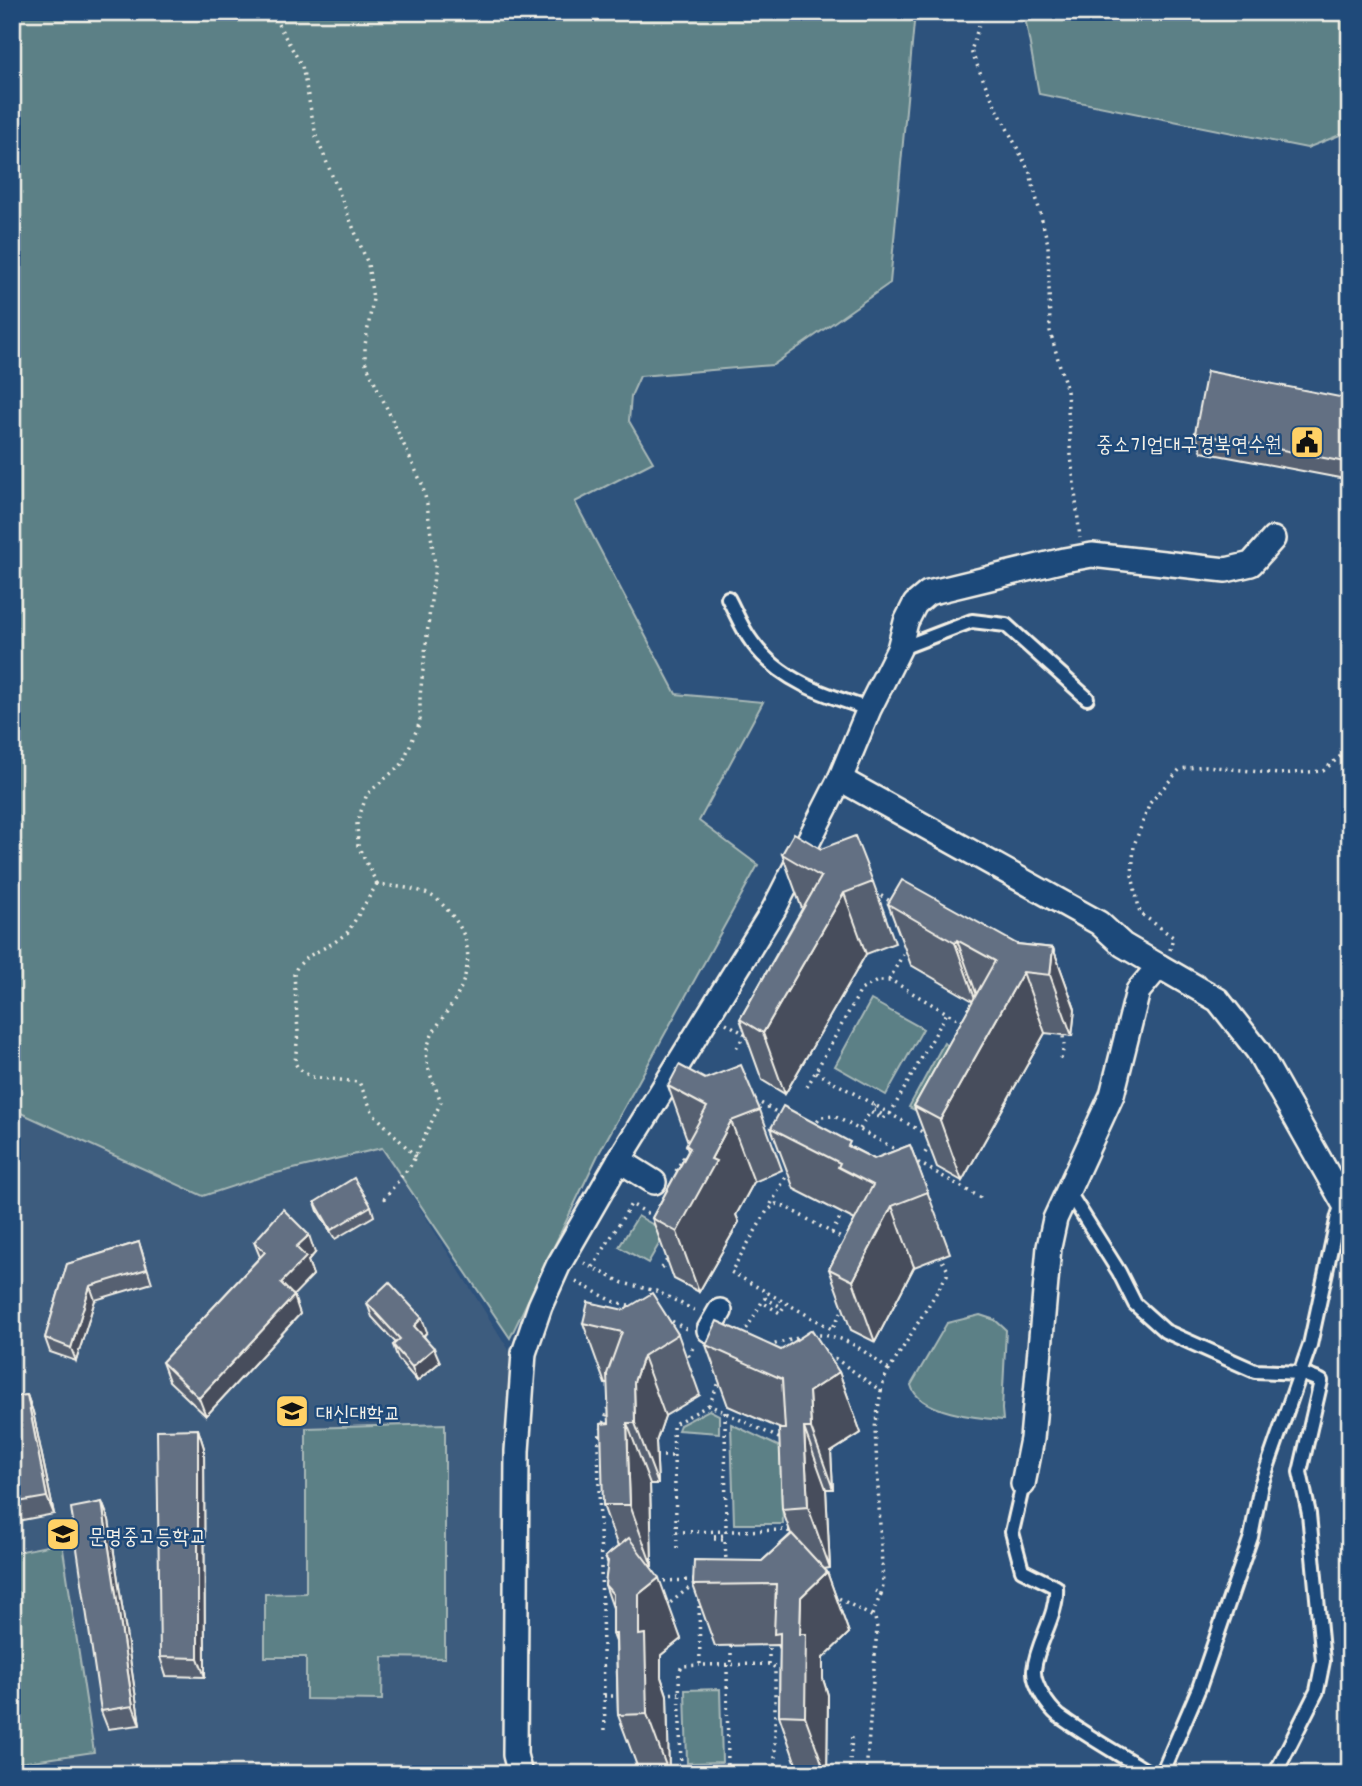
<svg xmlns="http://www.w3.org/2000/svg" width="1362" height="1786" font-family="Mali,'Poor Story',sans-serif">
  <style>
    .built { fill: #3e5b7e }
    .green { fill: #5b8086; stroke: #a8b8b7; stroke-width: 2 }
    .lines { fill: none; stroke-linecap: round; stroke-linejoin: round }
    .lane-casing { stroke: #f4f1e8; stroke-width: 18 }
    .street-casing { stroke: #f4f1e8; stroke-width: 28 }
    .path { stroke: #f4f1e8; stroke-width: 3.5; stroke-dasharray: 2 5; stroke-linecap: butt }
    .lane { stroke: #1f4a7a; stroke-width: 12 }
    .street { stroke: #1f4a7a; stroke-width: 23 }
    .wall { fill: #566071; stroke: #f4f1e8; stroke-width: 2 }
    .shaded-wall { fill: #464e5c; stroke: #f4f1e8; stroke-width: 2 }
    .building { fill: #647083; stroke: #f4f1e8; stroke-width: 2 }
    .labels { text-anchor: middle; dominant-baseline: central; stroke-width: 5; stroke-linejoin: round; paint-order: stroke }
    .poi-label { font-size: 21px; fill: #f4f1e8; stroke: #1f4a7a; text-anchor: start }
  </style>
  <rect width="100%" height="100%" fill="#2d527c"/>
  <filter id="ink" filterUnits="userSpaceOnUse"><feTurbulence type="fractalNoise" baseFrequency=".0143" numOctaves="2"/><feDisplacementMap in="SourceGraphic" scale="14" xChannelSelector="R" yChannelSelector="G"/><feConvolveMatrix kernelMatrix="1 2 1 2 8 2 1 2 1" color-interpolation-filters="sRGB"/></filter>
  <g filter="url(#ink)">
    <path class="built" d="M21,1113L261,1177L382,1148L509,1350L517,1451L520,1774H12V1114Z"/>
    <g class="green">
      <path d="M12,12H915L890,283L773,365L640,376L631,396L629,421L653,462L575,502L676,694L763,702L699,821L758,865L598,1155L510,1338L382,1148L264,1176L203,1196L21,1113L12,1114Z"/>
      <path d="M1024,12H1350V131L1307,148L1039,94Z"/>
      <path d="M871,1000L923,1029L886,1095L835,1066Z"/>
      <path d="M944,1043L963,1054L928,1117L909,1107Z"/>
      <path d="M638,1216L666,1232L648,1263L619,1247Z"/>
      <path d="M980,1315L995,1320L1006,1330L1002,1409L1003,1420C979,1418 918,1413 911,1385L947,1323Z"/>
      <path d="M709,1410L719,1415V1433L678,1430L680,1425Z"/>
      <path d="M445,1424V1658L383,1657L382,1700L306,1699V1657H265V1594L306,1593V1428Z"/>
      <path d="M731,1424L780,1447L783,1524H734Z"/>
      <path d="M62,1543L94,1752L12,1764V1553Z"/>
      <path d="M720,1689L722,1762L687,1763L685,1690Z"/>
    </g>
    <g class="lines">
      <g class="lane-casing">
        <g id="lane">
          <path d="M728,598C736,613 742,629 752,642C780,681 825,695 869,709"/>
          <path d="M899,649L972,621L1006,625L1087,698"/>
          <path d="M1068,1191L1119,1272L1135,1304L1165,1331L1255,1371L1300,1373L1321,1381L1300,1472L1309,1514L1323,1661L1317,1691L1275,1774"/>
          <path d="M1023,1484L1012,1532L1022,1570L1056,1587C1058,1616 1037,1641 1034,1670C1033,1684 1048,1707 1059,1716C1088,1737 1121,1755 1151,1774"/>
          <path d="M1162,1774L1199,1688L1251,1537L1261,1485L1310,1345L1338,1216L1343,1201"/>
        </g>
      </g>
      <g class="street-casing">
        <g id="street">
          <path d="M840,779L1099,923L1123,945L1159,966L1138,991L1112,1095L1055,1219L1049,1247L1032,1439L1023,1484"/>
          <path d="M1159,966L1218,1000L1258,1051L1350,1214"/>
          <path d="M619,1160L654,1182"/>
          <path d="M709,1330L720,1311"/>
          <path d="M520,1774L515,1755L517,1451L524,1353L540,1306L558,1266L619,1160L774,909L840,779L869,709L899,649L906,622L915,604L928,593L1064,560L1092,555L1226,570L1251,564L1273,539"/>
        </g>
      </g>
      <g class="path">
        <path d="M271,12L302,66L316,136L368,264L373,299L365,345V361L422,484L427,504L435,566L420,696V722L402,764L367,794L357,823L358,846L377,884"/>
        <path d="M983,12L971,51L989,93L1030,173L1048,244L1050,331L1067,391L1070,446L1080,538"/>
        <path d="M12,15L15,12"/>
        <path d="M377,884C394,887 414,887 430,895C438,899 444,906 450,913C473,940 472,967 456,998C447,1014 430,1031 427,1050C424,1066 436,1087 441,1102L411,1165L383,1200"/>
        <path d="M377,884L348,932L335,942L307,957L297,967L294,974L298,1032L295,1063L298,1068L311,1077L359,1082L373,1113L416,1157"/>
        <path d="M875,892L893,903"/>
        <path d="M1170,950L1173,937L1140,913L1132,875L1134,845L1150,803L1180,769L1206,766L1278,774L1323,771L1350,748"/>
        <path d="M889,980L907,947"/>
        <path d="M726,1023L745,1034"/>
        <path d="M737,1048L747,1030"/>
        <path d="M1061,1059L1064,1046L1063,1035"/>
        <path d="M816,1072L926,1134"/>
        <path d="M807,1087L861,990L877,981H892L964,1023"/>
        <path d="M755,1100L782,1115"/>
        <path d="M890,1114L947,1013"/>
        <path d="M813,1127L821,1117L834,1116L899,1151"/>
        <path d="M860,1129L870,1112L883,1119L885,1116L872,1109L875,1105"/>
        <path d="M925,1153L931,1143"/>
        <path d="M912,1159L983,1199"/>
        <path d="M676,1171L683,1158L688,1161"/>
        <path d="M771,1204L789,1171"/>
        <path d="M776,1204L784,1206L859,1248L867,1257V1266L832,1329L731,1272L767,1211Z"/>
        <path d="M832,1233L842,1214"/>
        <path d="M584,1263L623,1283L656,1291L696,1311"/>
        <path d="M593,1267L631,1204L656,1218"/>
        <path d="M662,1268L668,1258"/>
        <path d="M576,1282L615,1302L633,1306"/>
        <path d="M666,1318L690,1331"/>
        <path d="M743,1335L762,1302L780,1313L783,1308L765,1298L768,1293"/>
        <path d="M812,1335C845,1333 865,1352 890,1371"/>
        <path d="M768,1346L801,1337"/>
        <path d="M828,1356L836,1359L881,1391L875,1428L883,1585L881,1594L875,1591"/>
        <path d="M685,1362L695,1344"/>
        <path d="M721,1378L709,1405L783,1440"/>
        <path d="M881,1391L884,1379L947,1275V1269L940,1257"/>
        <path d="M725,1412L726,1535L713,1536V1539H725L726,1563"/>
        <path d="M656,1456H674"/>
        <path d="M789,1524V1541"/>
        <path d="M676,1532L789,1530"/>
        <path d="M677,1548L673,1427L676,1423L709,1405"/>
        <path d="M657,1581L698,1580"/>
        <path d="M833,1595L875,1618L877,1628L866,1774"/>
        <path d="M699,1599L700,1665L771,1664L775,1668V1774"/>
        <path d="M665,1607L695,1583"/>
        <path d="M872,1615L881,1594"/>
        <path d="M731,1646V1664"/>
        <path d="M769,1664V1645"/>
        <path d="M727,1665L728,1774"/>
        <path d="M664,1694L679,1693"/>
        <path d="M604,1696H619"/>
        <path d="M605,1730L598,1447L600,1433L610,1404"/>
        <path d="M680,1770L775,1771"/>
        <path d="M681,1774L679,1672L682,1666L700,1665"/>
        <path d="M849,1774L852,1737"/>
      </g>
      <use href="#lane" class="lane"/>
      <use href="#street" class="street"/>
    </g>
    <g class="wall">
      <path d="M1350,399V480L1202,452L1195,433Z"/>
      <path d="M782,854L873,882L895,943L866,954L785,1094L762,1080L740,1019L802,909Z"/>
      <path d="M888,904L1017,944L1053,948L1075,1009L1072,1036L1045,1033L962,1181L937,1167L914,1106L973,1001L911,965Z"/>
      <path d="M668,1086L760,1110L782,1170L754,1182L736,1215L739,1222L699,1292L674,1279L652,1218L688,1151L686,1145L688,1142Z"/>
      <path d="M771,1128L853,1148L874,1159L910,1145L950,1253L914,1267L875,1342L851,1330L829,1269L855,1220L794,1189Z"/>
      <path d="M315,1202L371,1206L374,1216L335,1239L318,1211Z"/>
      <path d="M139,1242L152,1283L95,1300L76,1361L50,1352L45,1338L67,1264Z"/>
      <path d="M254,1242L315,1253L308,1261L313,1275L293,1295L300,1314L206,1416L169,1381L162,1362L260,1257Z"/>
      <path d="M367,1303L427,1332L424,1336L440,1362L417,1381L398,1359L393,1345L396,1343L372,1317Z"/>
      <path d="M583,1323L678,1334L700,1395L665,1416L656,1442L658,1484H650L652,1566H649L681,1639L661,1655V1677L667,1695L669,1774H640L618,1715L616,1642L613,1634V1608L605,1585L608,1564L605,1557L618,1547L603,1505L609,1423L608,1384H605Z"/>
      <path d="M706,1345L839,1372L861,1433L831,1452L833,1489H826L830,1568L824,1569L827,1572L849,1633L823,1658V1679L828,1695L827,1774H794L798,1770L779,1715L780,1649L778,1645L715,1646L693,1585L762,1561L791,1534L782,1509L781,1429L728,1406Z"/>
      <path d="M27,1395L33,1412L54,1514L12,1522V1397Z"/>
      <path d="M198,1429L204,1448L205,1677L166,1676L160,1657Z"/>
      <path d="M102,1502L109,1520L140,1725L108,1729L101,1711Z"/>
    </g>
    <g class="shaded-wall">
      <path d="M844,893L866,954L785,1094L763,1033Z"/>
      <path d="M957,940L979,1001L977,1004L955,943Z"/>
      <path d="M1053,948L1075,1009L1072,1036L1050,975Z"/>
      <path d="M1023,972L1045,1033L962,1181L940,1120Z"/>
      <path d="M731,1121L754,1182L736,1215L739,1222L699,1292L677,1232L711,1159Z"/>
      <path d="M892,1206L914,1267L875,1342L853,1281Z"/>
      <path d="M309,1235L315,1253L308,1261L313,1275L288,1301L281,1283L296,1247Z"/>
      <path d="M90,1286L95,1300L76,1361L71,1348Z"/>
      <path d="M294,1296L300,1314L206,1416L199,1398Z"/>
      <path d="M422,1318L427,1332L419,1340L414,1326Z"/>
      <path d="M434,1348L440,1362L417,1381L412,1367Z"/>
      <path d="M643,1356L665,1416L656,1442L658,1484L635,1423L634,1382Z"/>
      <path d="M839,1372L861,1433L831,1452L833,1489L811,1428L809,1392Z"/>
      <path d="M27,1395L33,1412L54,1514L47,1497Z"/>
      <path d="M627,1423L650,1484L652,1566L630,1505Z"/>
      <path d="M804,1428L826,1489L830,1568L808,1507Z"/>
      <path d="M198,1429L204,1448L205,1677L198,1658Z"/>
      <path d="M102,1502L109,1520L140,1725L133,1706Z"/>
      <path d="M827,1572L849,1633L823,1658V1679L828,1695L827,1774H826L805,1716L800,1634L801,1597Z"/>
      <path d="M659,1578L681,1639L661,1655V1677L667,1695L669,1774L647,1714L639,1635V1594Z"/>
    </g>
    <g class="building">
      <path d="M1207,371L1350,399V463L1195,433Z"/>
      <path d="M794,833L821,849L855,836L873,882L844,893L763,1033L740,1019L821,877L782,854Z"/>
      <path d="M902,880L1017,944L1053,948L1050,975L1023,972L940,1120L914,1106L995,961L957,940L955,943L888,904Z"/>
      <path d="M679,1065L705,1079L741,1065L760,1110L731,1121L711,1159L716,1161L677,1232L652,1218L690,1148L686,1145L707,1107L668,1086Z"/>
      <path d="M783,1106L850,1142L848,1146L874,1159L910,1145L928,1192L892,1206L853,1281L829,1269L873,1185L838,1167L840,1163L771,1128Z"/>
      <path d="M354,1178L371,1206L331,1230L315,1202Z"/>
      <path d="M283,1209L309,1235L296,1247L306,1257L281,1283L294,1296L199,1398L162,1362L265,1252L254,1242Z"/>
      <path d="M139,1242L147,1269L90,1286L71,1348L45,1338L67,1264Z"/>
      <path d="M389,1282L422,1318L414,1326L434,1348L412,1367L393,1345L400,1339L367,1303Z"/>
      <path d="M652,1293L678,1334L643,1356L634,1382L635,1423H627L630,1505H603L601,1424L609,1423L607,1374L622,1332L583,1323L588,1302L624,1310Z"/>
      <path d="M717,1321L781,1350L812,1330L839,1372L809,1392L811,1428H804L808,1507L782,1509L779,1429H785L782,1379L706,1345Z"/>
      <path d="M27,1395L47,1497L12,1503V1397Z"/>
      <path d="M198,1429V1658L160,1657L157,1430Z"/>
      <path d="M102,1502L133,1706L101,1711L71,1508Z"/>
      <path d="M792,1534L827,1572L801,1597L800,1634H806L805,1716L779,1715L780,1633L774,1634L776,1584L693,1585L694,1560L762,1561Z"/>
      <path d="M629,1538L659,1578L639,1594V1635L645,1634L647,1714L618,1715L616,1634H613V1594L605,1585L608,1561L605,1557Z"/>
      <path d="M803,1766L811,1774H794Z"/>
    </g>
  </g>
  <defs>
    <g id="civic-square" transform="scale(1.75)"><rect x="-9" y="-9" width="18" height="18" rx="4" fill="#ffd166" stroke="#1f4a7a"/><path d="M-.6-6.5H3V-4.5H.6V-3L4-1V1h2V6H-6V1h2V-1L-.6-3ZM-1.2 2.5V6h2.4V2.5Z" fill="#111"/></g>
    <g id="university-square" transform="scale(1.75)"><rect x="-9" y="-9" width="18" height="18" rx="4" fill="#ffd166" stroke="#1f4a7a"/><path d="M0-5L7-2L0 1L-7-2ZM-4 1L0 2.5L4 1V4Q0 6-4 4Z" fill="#111"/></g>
    <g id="school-square" transform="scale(1.75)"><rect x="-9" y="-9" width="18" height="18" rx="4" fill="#ffd166" stroke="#1f4a7a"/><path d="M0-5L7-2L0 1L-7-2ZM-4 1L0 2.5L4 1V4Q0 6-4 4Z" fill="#111"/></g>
  </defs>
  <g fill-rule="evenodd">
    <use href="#civic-square" x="1307" y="442"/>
    <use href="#university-square" x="292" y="1411"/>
    <use href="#school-square" x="63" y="1534"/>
  </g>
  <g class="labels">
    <g class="poi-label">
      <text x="1282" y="442" text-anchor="end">중소기업대구경북연수원</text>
      <text x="316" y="1411">대신대학교</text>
      <text x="88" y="1534">문명중고등학교</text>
    </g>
  </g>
  <rect width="1362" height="1786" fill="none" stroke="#1f4a7a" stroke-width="42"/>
  <rect x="21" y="21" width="1320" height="1744" fill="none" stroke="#f4f1e8" stroke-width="2.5" filter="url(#ink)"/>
</svg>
